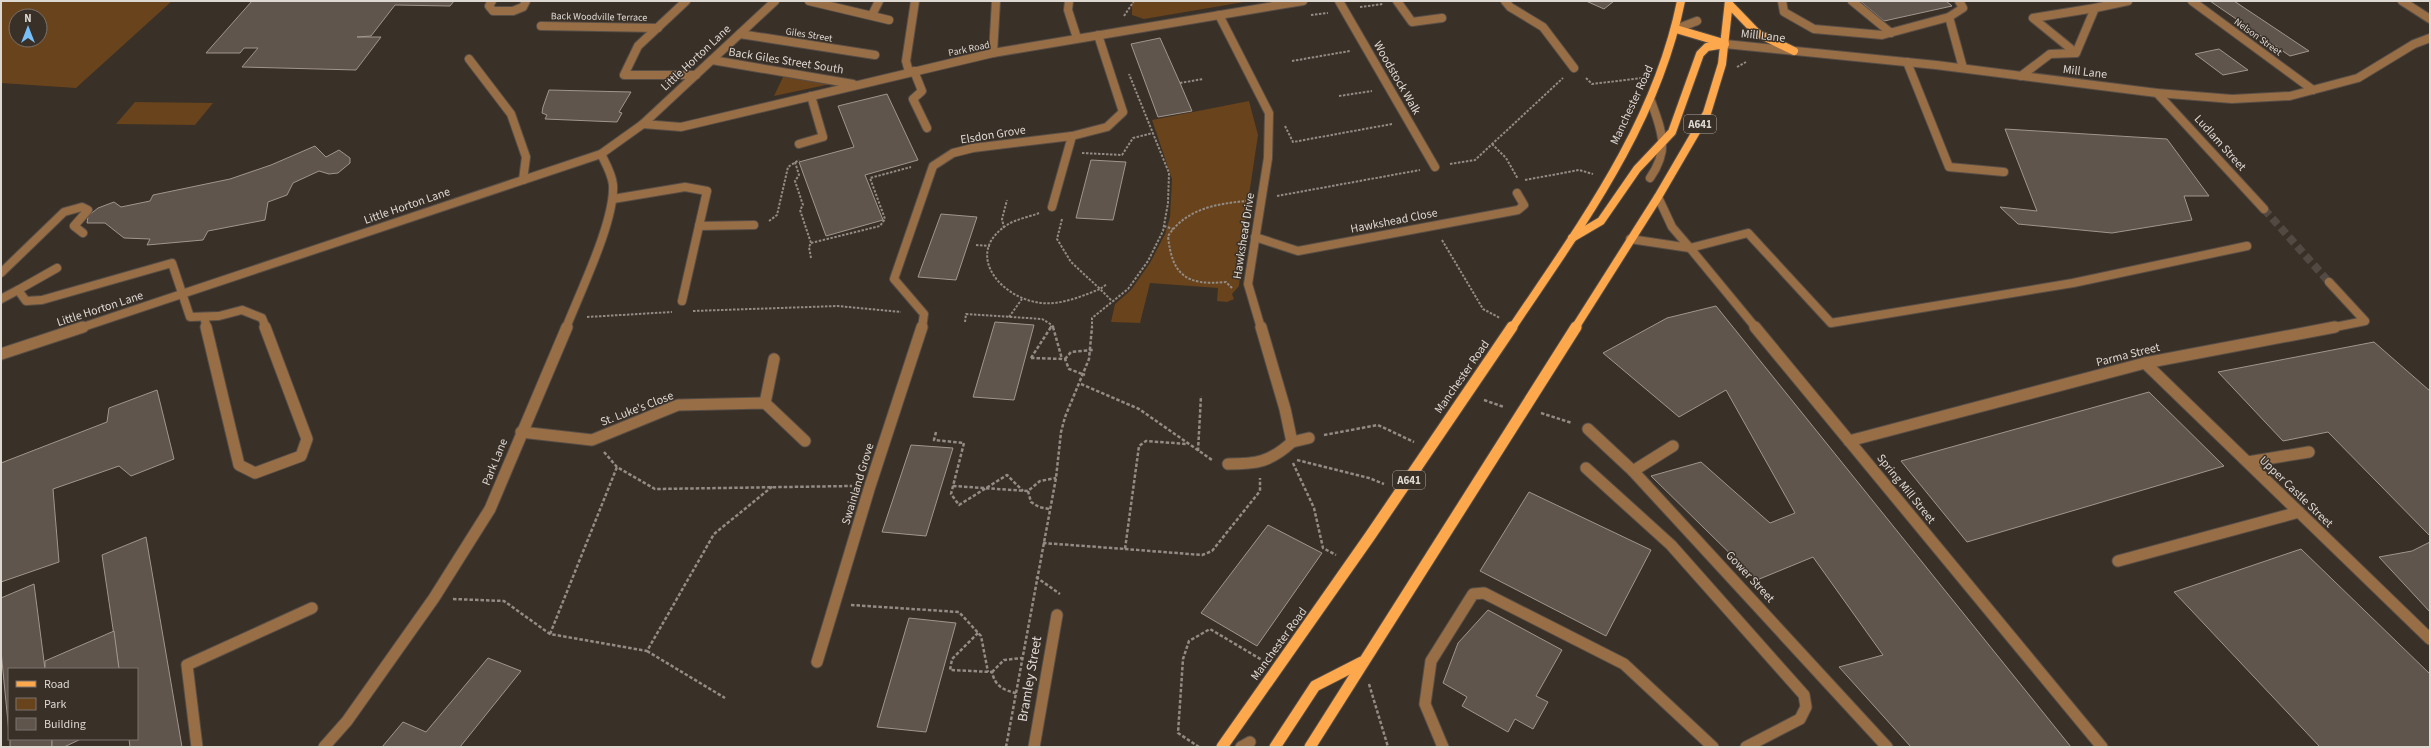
<svg xmlns="http://www.w3.org/2000/svg" width="2431" height="748" font-family="'Source Sans 3',sans-serif">
  <style>
    .green { fill: #68431c; fill-rule: evenodd }
    .building { fill: #5f554d; stroke: #a1968c }
    .lines { fill: none; stroke-linecap: round; stroke-linejoin: round }
    .minor-tunnel { stroke: #524942; stroke-width: 8; stroke-dasharray: 8 4.5; stroke-linecap: butt }
    .minor-far1-casing { stroke: #574e47; stroke-width: 10 }
    .minor-casing { stroke: #574e47; stroke-width: 13 }
    .major-far1-casing { stroke: #574e47; stroke-width: 10 }
    .major-casing { stroke: #574e47; stroke-width: 13 }
    .path-far1 { stroke: #938c85; stroke-width: 2; stroke-dasharray: 2.5 1.5; stroke-linecap: butt }
    .path { stroke: #938c85; stroke-width: 2.5; stroke-dasharray: 3.5 2; stroke-linecap: butt }
    .minor-far1 { stroke: #986e46; stroke-width: 8 }
    .minor { stroke: #986e46; stroke-width: 11 }
    .major-far1 { stroke: #fea84d; stroke-width: 8 }
    .major { stroke: #fea84d; stroke-width: 11 }
    .labels { text-anchor: middle; dominant-baseline: central; stroke-width: 3; stroke-linejoin: round; paint-order: stroke }
    .far-street-label { font-size: 10px; fill: #ded8d3; stroke: #393028 }
    .shield { fill: #393028; stroke: #aca6a0; stroke-width: 1 }
    .shield-label { font-size: 11px; font-weight: bold; fill: #ded8d3 }
    .street-label { font-size: 12px; fill: #ded8d3; stroke: #393028 }
    .near-street-label { font-size: 14px; fill: #ded8d3; stroke: #393028 }
  </style>
  <rect width="100%" height="100%" fill="#393028"/>
  <g class="green">
    <path d="M1,1H172L76,88L1,83ZM16,16H40V40H16Z"/>
    <path d="M1134,1H1250L1144,19L1132,15V3Z"/>
    <path d="M784,75L835,83L774,96Z"/>
    <path d="M1249,101L1258,135L1246,215L1239,286L1232,294L1234,299L1227,302L1217,301L1218,288L1150,283L1140,323L1111,322L1115,304L1131,290L1150,263L1165,234L1170,217L1172,179L1152,120Z"/>
    <path d="M135,102L213,103L195,125L116,124Z"/>
  </g>
  <g class="building">
    <path d="M252,1H454L450,6L395,5L371,36L357,37H381L356,70L242,67L258,48H244L240,53H206Z"/>
    <path d="M1586,1H1614L1604,9Z"/>
    <path d="M1860,1H1946L1952,6L1884,21Z"/>
    <path d="M2210,1H2234L2309,51L2290,56Z"/>
    <path d="M1160,38L1180,83L1192,111L1158,117L1131,44Z"/>
    <path d="M2219,49L2248,70L2223,75L2195,54Z"/>
    <path d="M549,90L631,92L619,112L622,113L617,122L545,119L547,115L542,113L543,107Z"/>
    <path d="M887,94L918,160L865,175L883,220L826,236L799,162L854,147L838,106Z"/>
    <path d="M2005,129L2167,139L2209,196H2184L2192,220L2112,233L2018,224L2000,207L2037,211Z"/>
    <path d="M315,146L326,157L339,150L350,158V163L338,173L329,174L319,171L293,183L287,195L268,202L265,220L208,231L203,240L147,245L150,239L124,238L105,223H87L88,216L98,208L114,202L121,207L150,201L153,195L230,179L271,165Z"/>
    <path d="M1091,160L1126,162L1113,220L1076,218Z"/>
    <path d="M941,214L977,217L956,280L918,277Z"/>
    <path d="M1716,306L2071,747H1911L1839,667L1883,655L1813,557L1757,580L1651,476L1701,462L1770,523L1795,513L1726,390L1679,417L1603,353L1667,318Z"/>
    <path d="M995,322L1034,325L1014,400L973,397Z"/>
    <path d="M2374,342L2430,391V536L2328,432L2283,441L2218,372Z"/>
    <path d="M157,390L174,459L131,476L119,466L53,489L59,562L1,582V463L107,422L109,408Z"/>
    <path d="M2149,392L2224,466L1967,542L1901,461Z"/>
    <path d="M911,445L953,448L926,536L882,532Z"/>
    <path d="M1529,492L1651,550L1606,636L1480,571Z"/>
    <path d="M1268,525L1322,553L1257,646L1201,613Z"/>
    <path d="M146,537L182,747H130L129,739H137V669H119L102,555Z"/>
    <path d="M2430,542V612L2379,557L2412,551Z"/>
    <path d="M2301,549L2430,674V747H2320L2174,592Z"/>
    <path d="M34,584L45,669H9V733L1,651V598Z"/>
    <path d="M1488,610L1562,650L1536,696L1548,702L1533,729L1515,719L1508,732L1462,706L1467,697L1443,683L1458,643Z"/>
    <path d="M909,618L956,623L926,732L877,727Z"/>
    <path d="M114,631L119,669H45V661Z"/>
    <path d="M488,658L521,671L460,747H382L403,722L426,732Z"/>
    <rect x="10" y="739" width="42" height="8"/>
    <path d="M52,739H81L64,747H52Z"/>
  </g>
  <g class="lines">
    <path class="minor-tunnel" d="M2264,209L2329,282"/>
    <g class="minor-far1-casing">
      <g id="minor-far1">
        <path d="M492,1L489,6L493,11H513L523,7L526,1"/>
        <path d="M686,1L638,46L624,75H696"/>
        <path d="M809,1L889,20"/>
        <path d="M1069,1L1068,10L1077,38"/>
        <path d="M1339,1L1435,167"/>
        <path d="M1397,1L1412,22L1442,18"/>
        <path d="M1505,1L1510,7L1543,27L1574,68"/>
        <path d="M1782,1L1784,12L1814,29L1882,35L1949,17L1963,8L1959,1"/>
        <path d="M1852,1L1891,33"/>
        <path d="M2192,1L2313,90"/>
        <path d="M2402,1L2430,19"/>
        <path d="M872,15L879,1"/>
        <path d="M1219,15L1269,113L1268,158L1248,284L1261,328"/>
        <path d="M1949,17L1963,68"/>
        <path d="M541,26L658,28"/>
        <path d="M1676,29L1697,21"/>
        <path d="M740,34L875,55"/>
        <path d="M1725,44L1936,65L2157,93L2232,99L2290,96L2358,78L2414,44L2430,38"/>
        <path d="M993,53L996,1"/>
        <path d="M2076,53L2033,18L2095,8"/>
        <path d="M469,59L511,114L526,157L523,180"/>
        <path d="M712,60L853,84"/>
        <path d="M1907,62L1949,167L2004,172"/>
        <path d="M914,71L922,91L913,99L927,128"/>
        <path d="M909,72L906,61L915,1"/>
        <path d="M2021,76L2050,54L2076,53L2095,8L2128,1"/>
        <path d="M2157,93L2264,209"/>
        <path d="M643,124L681,127L993,53L1303,1"/>
        <path d="M799,144L823,137L811,96"/>
        <path d="M1650,178C1670,149 1662,132 1651,101"/>
        <path d="M613,199L685,187L707,191L682,301"/>
        <path d="M1052,207L1072,136"/>
        <path d="M699,226L754,225"/>
        <path d="M1255,237L1298,251L1518,210L1524,205L1517,193"/>
        <path d="M1630,239L1690,248L1672,227L1658,197"/>
        <path d="M57,268L18,290L26,301L42,300L172,263L190,317L219,316L242,310L262,318L266,328"/>
        <path d="M1,273L64,212L82,207L88,210L74,226L83,233"/>
        <path d="M2329,282L2365,321L2330,328"/>
        <path d="M1,299L18,290"/>
        <path d="M204,317L207,328"/>
        <path d="M80,328L601,154L643,124L775,1"/>
        <path d="M566,328C580,292 615,221 613,185C612,174 606,164 601,154"/>
        <path d="M922,328L924,314L894,279L933,166L953,153L973,148L1072,136L1107,127L1123,112L1098,35"/>
        <path d="M1756,328L1690,248L1748,233L1831,323L2073,283L2247,246"/>
      </g>
    </g>
    <g class="minor-casing">
      <g id="minor">
        <path d="M206,327L239,465L255,473L301,456L307,439L265,327"/>
        <path d="M1755,327L2102,747"/>
        <path d="M1,354L83,327"/>
        <path d="M2145,363L2430,639"/>
        <path d="M765,403L774,359"/>
        <path d="M1588,429L1633,471L1887,747"/>
        <path d="M521,432L592,440L678,405L765,403L805,441"/>
        <path d="M1849,441L2145,363L2335,327"/>
        <path d="M1292,442L1309,438"/>
        <path d="M2248,462L2309,452"/>
        <path d="M1228,464C1257,464 1270,462 1292,442L1285,409L1261,327"/>
        <path d="M1586,468L1671,545L1804,695L1806,707L1800,719L1746,747"/>
        <path d="M1633,471L1673,446"/>
        <path d="M2118,561L2299,512"/>
        <path d="M817,662L870,486L922,327"/>
        <path d="M197,747L187,665L312,608"/>
        <path d="M324,747L347,721L434,598L490,509L567,327"/>
        <path d="M1034,747L1057,615"/>
        <path d="M1241,747L1250,742"/>
        <path d="M1443,747L1425,704L1431,661L1473,594L1484,593L1624,664L1713,747"/>
      </g>
    </g>
    <g class="major-far1-casing">
      <g id="major-far1">
        <path d="M1729,4L1757,33L1794,51"/>
        <path d="M1676,29L1720,42"/>
        <path d="M1572,238L1601,221L1637,169L1672,132L1700,54L1707,47L1725,44"/>
        <path d="M1512,328C1581,225 1656,125 1681,1"/>
        <path d="M1575,328L1658,197L1707,113L1722,64L1729,1"/>
      </g>
    </g>
    <g class="major-casing">
      <g id="major">
        <path d="M1222,747L1370,536L1512,327"/>
        <path d="M1275,747L1315,686L1362,662"/>
        <path d="M1310,747L1576,327"/>
      </g>
    </g>
    <g class="path-far1">
      <path d="M1360,7L1383,4"/>
      <path d="M1311,15L1328,13"/>
      <path d="M1124,16L1134,1"/>
      <path d="M1292,61L1350,51"/>
      <path d="M1737,67L1746,62"/>
      <path d="M1586,78L1592,84L1642,78"/>
      <path d="M1180,83L1203,79"/>
      <path d="M1339,96L1372,91"/>
      <path d="M1285,126L1293,142L1392,124"/>
      <path d="M1492,144L1506,158L1518,179"/>
      <path d="M1082,153L1122,155L1133,138L1153,133"/>
      <path d="M795,162L799,175L795,181L803,205L800,210L811,243L809,247L811,258"/>
      <path d="M1450,164L1475,160L1563,78"/>
      <path d="M1525,180L1579,170L1593,174"/>
      <path d="M1277,196L1420,170"/>
      <path d="M1039,213C1029,217 1016,219 1007,225C965,252 997,294 1035,302C1057,307 1080,297 1100,289L1112,301"/>
      <path d="M1062,219L1057,239L1071,262L1100,289L1107,284"/>
      <path d="M769,221L777,215L788,167L799,160"/>
      <path d="M1164,226L1173,229"/>
      <path d="M1004,228L1002,219L1007,200"/>
      <path d="M1442,240L1483,309L1500,318"/>
      <path d="M811,243L880,226L885,219L870,178L911,167"/>
      <path d="M976,245L990,246"/>
      <path d="M1232,288L1226,282C1186,286 1172,275 1168,236C1186,209 1215,204 1246,201"/>
      <path d="M693,311L838,306L901,312"/>
      <path d="M587,317L672,312"/>
      <path d="M1009,317L1022,299"/>
      <path d="M965,322L966,314L1042,319L1052,325"/>
      <path d="M1050,328L1052,325L1054,328"/>
      <path d="M1092,328V318L1128,289L1148,261L1163,231L1168,203L1169,173L1129,74"/>
    </g>
    <g class="path">
      <path d="M1053,327L1062,359"/>
      <path d="M1031,358L1051,327"/>
      <path d="M1031,358L1065,359L1069,369L1085,375"/>
      <path d="M1065,359L1071,352L1093,350"/>
      <path d="M1081,384L1139,409L1212,460"/>
      <path d="M1484,400L1504,407"/>
      <path d="M1541,413L1572,423"/>
      <path d="M936,432L934,440L964,443L951,494L959,505L1007,475L1023,491"/>
      <path d="M1324,435L1378,425L1414,442"/>
      <path d="M1198,451L1201,396"/>
      <path d="M604,452L617,467L655,489L852,486"/>
      <path d="M1297,460L1369,478L1384,484"/>
      <path d="M1293,463L1314,508L1323,548L1336,555"/>
      <path d="M953,486L1028,491L1040,481L1056,478"/>
      <path d="M1028,491L1031,502L1039,507L1049,509"/>
      <path d="M1043,543L1125,549L1139,446L1146,441L1187,444"/>
      <path d="M1125,549L1202,555L1212,551L1260,491V478"/>
      <path d="M1036,577L1060,594"/>
      <path d="M453,599L504,601L550,634L647,651L714,534L773,486"/>
      <path d="M851,605L959,612L981,636L988,672"/>
      <path d="M978,633L952,659L950,670L992,672C995,686 1003,690 1016,693"/>
      <path d="M550,634L617,467"/>
      <path d="M647,651L725,698"/>
      <path d="M992,672L1004,660L1022,658"/>
      <path d="M1369,684L1388,747"/>
      <path d="M1006,747L1056,478L1061,432L1065,417L1089,359L1092,327"/>
      <path d="M1199,747L1178,733L1183,659L1189,641L1210,629L1262,660"/>
    </g>
    <use href="#minor-far1" class="minor-far1"/>
    <use href="#minor" class="minor"/>
    <use href="#major-far1" class="major-far1"/>
    <use href="#major" class="major"/>
  </g>
  <g class="labels">
    <g class="far-street-label">
      <text transform="translate(599 17) rotate(1)">Back Woodville Terrace</text>
      <text transform="translate(809 35) rotate(9)">Giles Street</text>
      <text transform="translate(2258 37) rotate(36)">Nelson Street</text>
      <text transform="translate(969 49) rotate(-12)">Park Road</text>
    </g>
    <g class="shield">
      <rect x="1684" y="115" width="32" height="18" rx="3"/>
      <rect x="1393" y="471" width="32" height="18" rx="3"/>
    </g>
    <g class="shield-label">
      <text x="1700" y="124">A641</text>
      <text x="1409" y="480">A641</text>
    </g>
    <g class="street-label">
      <text transform="translate(1763 36) rotate(6)">Mill Lane</text>
      <text transform="translate(696 58) rotate(-43)">Little Horton Lane</text>
      <text transform="translate(786 61) rotate(9)">Back Giles Street South</text>
      <text transform="translate(2085 72) rotate(7)">Mill Lane</text>
      <text transform="translate(1397 78) rotate(60)">Woodstock Walk</text>
      <text transform="translate(1632 105) rotate(-65)">Manchester Road</text>
      <text transform="translate(993 135) rotate(-9)">Elsdon Grove</text>
      <text transform="translate(2220 143) rotate(48)">Ludlam Street</text>
      <text transform="translate(407 206) rotate(-19)">Little Horton Lane</text>
      <text transform="translate(1394 221) rotate(-11)">Hawkshead Close</text>
      <text transform="translate(1244 236) rotate(-81)">Hawkshead Drive</text>
      <text transform="translate(100 309) rotate(-18)">Little Horton Lane</text>
      <text transform="translate(2128 355) rotate(-14)">Parma Street</text>
      <text transform="translate(1462 377) rotate(-55)">Manchester Road</text>
      <text transform="translate(637 409) rotate(-21)">St. Luke's Close</text>
      <text transform="translate(495 462) rotate(-68)">Park Lane</text>
      <text transform="translate(858 484) rotate(-73)">Swainland Grove</text>
      <text transform="translate(1906 489) rotate(51)">Spring Mill Street</text>
      <text transform="translate(2296 492) rotate(44)">Upper Castle Street</text>
      <text transform="translate(1750 577) rotate(47)">Gower Street</text>
      <text transform="translate(1279 644) rotate(-54)">Manchester Road</text>
    </g>
    <g class="near-street-label">
      <text transform="translate(1030 679) rotate(-80)">Bramley Street</text>
    </g>
  </g>
  <rect width="2431" height="748" fill="none" stroke="#ded8d3" stroke-width="4"/>
  <rect x="8" y="668" width="130" height="72" fill="#393028" stroke="#7b736c"/>
  <rect x="16" y="681" width="20" height="6" fill="#fea84d" stroke="#7b736c"/>
  <text x="44" y="688" font-size="12" fill="#ded8d3">Road</text>
  <rect x="16" y="698" width="20" height="12" fill="#68431c" stroke="#7b736c"/>
  <text x="44" y="708" font-size="12" fill="#ded8d3">Park</text>
  <rect x="16" y="718" width="20" height="12" fill="#5f554d" stroke="#7b736c"/>
  <text x="44" y="728" font-size="12" fill="#ded8d3">Building</text>
  <g transform="translate(28 28)"><circle r="19" fill="#393028" stroke="#7b736c"/>
  <path d="M0-3L7 15L0 10L-7 15Z" fill="#78bff8"/>
  <text y="-6" font-size="11" font-weight="bold" text-anchor="middle" fill="#ded8d3">N</text>
  </g>
</svg>
